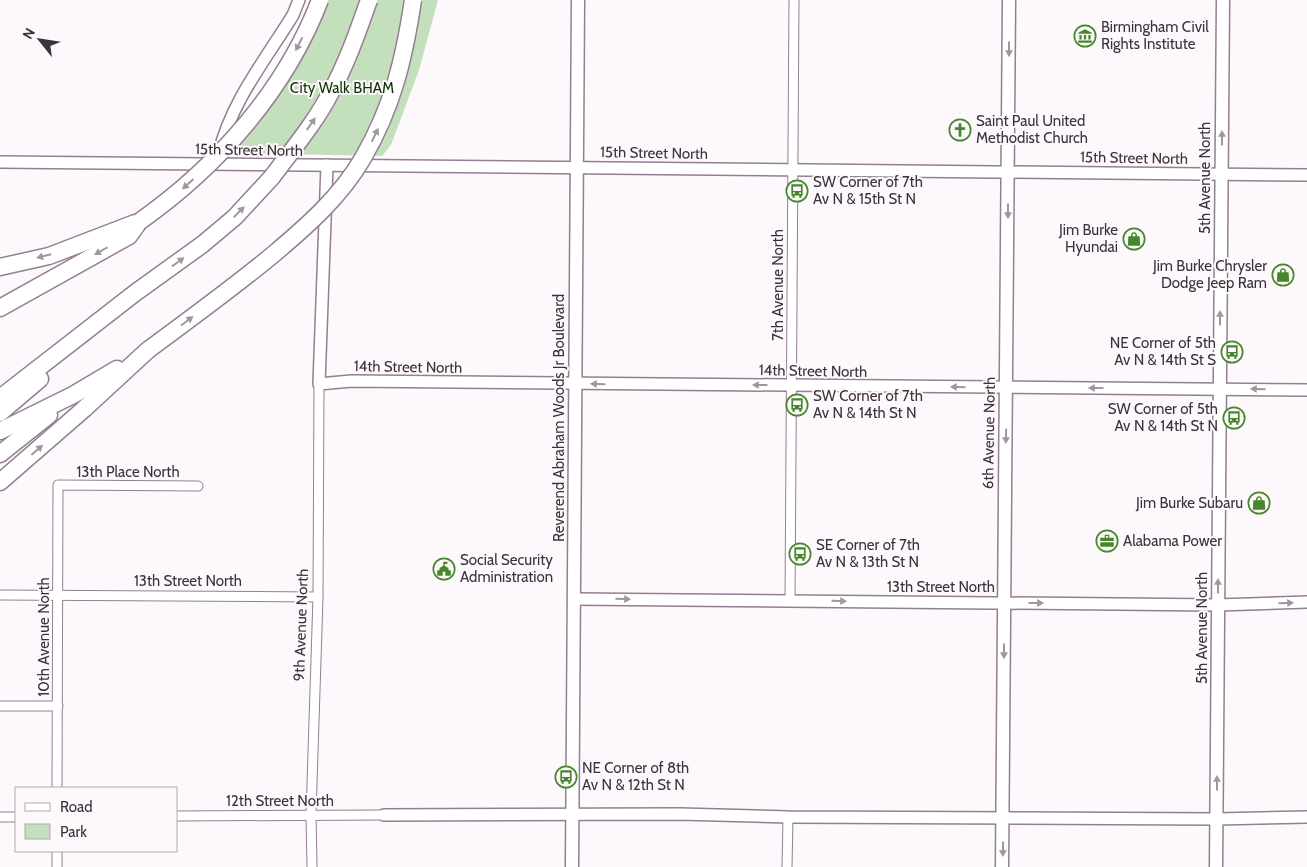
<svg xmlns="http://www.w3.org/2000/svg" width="1307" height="867" font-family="Cabin,sans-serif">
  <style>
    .green { fill: #c4dfbb }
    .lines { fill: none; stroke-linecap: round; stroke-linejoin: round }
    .minor-casing { stroke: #947e93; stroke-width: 11 }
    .tertiary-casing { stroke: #947e93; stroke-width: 14 }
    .secondary-casing { stroke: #947e93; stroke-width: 15 }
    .motorway-casing { stroke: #947e93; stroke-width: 19 }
    .minor { stroke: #fff; stroke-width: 9 }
    .tertiary { stroke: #fff; stroke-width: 11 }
    .secondary { stroke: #fff; stroke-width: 12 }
    .motorway { stroke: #fff; stroke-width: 16 }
    .motorway-bridge-casing { stroke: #947e93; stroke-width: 19; stroke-linecap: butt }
    .motorway-bridge { stroke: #fff; stroke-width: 16 }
    .oneway { fill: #9e989d }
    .labels { text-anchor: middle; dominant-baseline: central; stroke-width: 4; stroke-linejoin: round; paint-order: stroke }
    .poi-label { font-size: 15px; fill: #3c323b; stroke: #fdf8fc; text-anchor: start }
    .park-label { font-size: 15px; fill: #0d3300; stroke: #fdf8fc }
    .street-label { font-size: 15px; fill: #3c323b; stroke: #fdf8fc }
  </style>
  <rect width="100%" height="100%" fill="#fdf8fc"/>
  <path class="green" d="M313,0H438L419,70L391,145L382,156L235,153L239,128L265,90Z"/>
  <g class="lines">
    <g class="minor-casing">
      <g id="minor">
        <path d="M0,595L318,597"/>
        <path d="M790,600L794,0"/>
        <path d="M0,706H58"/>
        <path d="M57,788L58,485L198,486"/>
        <path d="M176,816L384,815"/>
        <path d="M0,817H16"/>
        <path d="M57,867V851"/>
        <path d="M312,867L311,815L318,597L319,384"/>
        <path d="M787,867L788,817"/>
      </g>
    </g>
    <g class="tertiary-casing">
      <g id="tertiary">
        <path d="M219,153C231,102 266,59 293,15L299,0"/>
        <path d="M0,162L1307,175"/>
        <path d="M327,165L319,384L351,381L1307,390"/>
        <path d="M574,599L1218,605L1307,602"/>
        <path d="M384,815L680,814L788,817L1217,819L1307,817"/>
      </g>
    </g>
    <g class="secondary-casing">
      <g id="secondary">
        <path d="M572,867L578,0"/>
        <path d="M1002,867L1009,0"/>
        <path d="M1216,867L1223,0"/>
      </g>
    </g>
    <g class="motorway-casing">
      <g id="motorway">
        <path d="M0,267L49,256L135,223"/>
        <path d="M0,308L129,236L139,222"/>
        <path d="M0,398L135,293L203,244L235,217L272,177"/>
        <path d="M0,413L40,379"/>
        <path d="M0,431L73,395L117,369"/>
        <path d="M0,454L49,415"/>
        <path d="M0,482L84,409L148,350"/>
      </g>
    </g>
    <use href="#minor" class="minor"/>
    <use href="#tertiary" class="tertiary"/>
    <use href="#secondary" class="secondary"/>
    <use href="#motorway" class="motorway"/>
    <g class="motorway-bridge-casing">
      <g id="motorway-bridge">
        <path d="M272,177C292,150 315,123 331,92C347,63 358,31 369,0"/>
        <path d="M139,222C218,166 285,91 320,0"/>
        <path d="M148,350C191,318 234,287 275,253C308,225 341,196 363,158C393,106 404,59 413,0"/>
      </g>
    </g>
    <use href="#motorway-bridge" class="motorway-bridge"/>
  </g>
  <defs><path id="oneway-solid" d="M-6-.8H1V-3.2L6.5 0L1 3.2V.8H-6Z" transform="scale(1.25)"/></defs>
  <g class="oneway">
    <use href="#oneway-solid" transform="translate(299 44) rotate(117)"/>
    <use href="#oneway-solid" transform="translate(1009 49) rotate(90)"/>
    <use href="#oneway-solid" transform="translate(311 124) rotate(-55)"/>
    <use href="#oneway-solid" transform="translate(375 135) rotate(-64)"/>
    <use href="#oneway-solid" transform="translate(1222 138) rotate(-90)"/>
    <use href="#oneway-solid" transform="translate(188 184) rotate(138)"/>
    <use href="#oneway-solid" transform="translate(1008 211) rotate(90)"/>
    <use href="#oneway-solid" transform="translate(239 212) rotate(-45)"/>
    <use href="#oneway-solid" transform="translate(101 251) rotate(150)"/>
    <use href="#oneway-solid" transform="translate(44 256) rotate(166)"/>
    <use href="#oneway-solid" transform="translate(178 262) rotate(-36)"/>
    <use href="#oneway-solid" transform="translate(1220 318) rotate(-90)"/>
    <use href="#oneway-solid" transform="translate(187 321) rotate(-37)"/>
    <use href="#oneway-solid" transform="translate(598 384) rotate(-179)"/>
    <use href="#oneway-solid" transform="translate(760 385) rotate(-180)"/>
    <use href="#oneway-solid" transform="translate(958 387) rotate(-179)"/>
    <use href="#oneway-solid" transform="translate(1096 388) rotate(-180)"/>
    <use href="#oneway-solid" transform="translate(1258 389) rotate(-179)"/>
    <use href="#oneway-solid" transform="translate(1006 436) rotate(91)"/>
    <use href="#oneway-solid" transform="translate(37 450) rotate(-41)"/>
    <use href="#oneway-solid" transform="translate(1218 586) rotate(-90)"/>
    <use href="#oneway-solid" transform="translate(623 599) rotate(1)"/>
    <use href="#oneway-solid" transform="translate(839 601) rotate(1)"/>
    <use href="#oneway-solid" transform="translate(1036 603)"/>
    <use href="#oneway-solid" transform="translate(1286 603) rotate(-2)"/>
    <use href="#oneway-solid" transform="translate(1004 651) rotate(90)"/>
    <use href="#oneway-solid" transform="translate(1217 783) rotate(-90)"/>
    <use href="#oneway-solid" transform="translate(1003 849) rotate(91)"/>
  </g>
  <defs>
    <g id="museum-ring" transform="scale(1.125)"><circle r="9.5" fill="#fdf8fc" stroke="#45872a" stroke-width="1.5"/><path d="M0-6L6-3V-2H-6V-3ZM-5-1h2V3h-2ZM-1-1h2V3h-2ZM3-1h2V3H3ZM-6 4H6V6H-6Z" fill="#45872a"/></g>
    <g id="church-ring" transform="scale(1.125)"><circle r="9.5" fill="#fdf8fc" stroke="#45872a" stroke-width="1.5"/><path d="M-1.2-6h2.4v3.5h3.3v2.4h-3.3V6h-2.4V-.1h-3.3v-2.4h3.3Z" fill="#45872a"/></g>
    <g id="bus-ring" transform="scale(1.125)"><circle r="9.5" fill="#fdf8fc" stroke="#45872a" stroke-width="1.5"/><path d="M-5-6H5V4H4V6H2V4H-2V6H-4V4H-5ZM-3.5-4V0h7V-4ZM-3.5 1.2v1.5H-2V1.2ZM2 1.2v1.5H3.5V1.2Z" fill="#45872a"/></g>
    <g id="shop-ring" transform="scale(1.125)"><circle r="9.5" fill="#fdf8fc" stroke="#45872a" stroke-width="1.5"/><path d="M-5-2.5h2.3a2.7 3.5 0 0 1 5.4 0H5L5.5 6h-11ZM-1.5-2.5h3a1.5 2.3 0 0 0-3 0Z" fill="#45872a"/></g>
    <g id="office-ring" transform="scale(1.125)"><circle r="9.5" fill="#fdf8fc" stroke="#45872a" stroke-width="1.5"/><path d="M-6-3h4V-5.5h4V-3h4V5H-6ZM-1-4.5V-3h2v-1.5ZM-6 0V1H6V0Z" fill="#45872a"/></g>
    <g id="civic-ring" transform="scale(1.125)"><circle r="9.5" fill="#fdf8fc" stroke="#45872a" stroke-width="1.5"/><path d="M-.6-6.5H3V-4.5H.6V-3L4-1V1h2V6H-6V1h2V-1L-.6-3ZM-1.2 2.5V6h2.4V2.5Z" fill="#45872a"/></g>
  </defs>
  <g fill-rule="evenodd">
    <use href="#museum-ring" x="1085" y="36"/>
    <use href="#church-ring" x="960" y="130"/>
    <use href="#bus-ring" x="797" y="191"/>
    <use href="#shop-ring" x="1134" y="239"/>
    <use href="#shop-ring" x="1283" y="275"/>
    <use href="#bus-ring" x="1232" y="352"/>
    <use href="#bus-ring" x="797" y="405"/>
    <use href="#bus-ring" x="1234" y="418"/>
    <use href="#shop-ring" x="1259" y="503"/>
    <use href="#office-ring" x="1107" y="541"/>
    <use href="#bus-ring" x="800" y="554"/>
    <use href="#civic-ring" x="444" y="569"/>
    <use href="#bus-ring" x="566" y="777"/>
  </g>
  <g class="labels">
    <g class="poi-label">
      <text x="1101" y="27">Birmingham Civil<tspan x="1101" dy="17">Rights Institute</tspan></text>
      <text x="976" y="121">Saint Paul United<tspan x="976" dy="17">Methodist Church</tspan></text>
      <text x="813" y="182">SW Corner of 7th<tspan x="813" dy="17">Av N &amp; 15th St N</tspan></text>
      <text x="1118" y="230" text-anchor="end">Jim Burke<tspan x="1118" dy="17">Hyundai</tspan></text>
      <text x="1267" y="266" text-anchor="end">Jim Burke Chrysler<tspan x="1267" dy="17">Dodge Jeep Ram</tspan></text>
      <text x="1216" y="343" text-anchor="end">NE Corner of 5th<tspan x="1216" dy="17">Av N &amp; 14th St S</tspan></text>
      <text x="813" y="396">SW Corner of 7th<tspan x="813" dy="17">Av N &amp; 14th St N</tspan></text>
      <text x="1218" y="409" text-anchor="end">SW Corner of 5th<tspan x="1218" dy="17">Av N &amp; 14th St N</tspan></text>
      <text x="1243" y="503" text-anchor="end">Jim Burke Subaru</text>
      <text x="1123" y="541">Alabama Power</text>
      <text x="816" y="545">SE Corner of 7th<tspan x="816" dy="17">Av N &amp; 13th St N</tspan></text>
      <text x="460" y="560">Social Security<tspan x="460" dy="17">Administration</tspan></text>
      <text x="582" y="768">NE Corner of 8th<tspan x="582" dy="17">Av N &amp; 12th St N</tspan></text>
    </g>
    <g class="park-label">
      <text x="342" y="88">City Walk BHAM</text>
    </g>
    <g class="street-label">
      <text transform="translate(249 150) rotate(1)">15th Street North</text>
      <text transform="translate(654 153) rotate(1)">15th Street North</text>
      <text transform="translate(1134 158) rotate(1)">15th Street North</text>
      <text transform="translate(1205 178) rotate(-90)">5th Avenue North</text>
      <text transform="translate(778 285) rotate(-90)">7th Avenue North</text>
      <text transform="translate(408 367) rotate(1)">14th Street North</text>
      <text transform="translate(813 371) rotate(1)">14th Street North</text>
      <text transform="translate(559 418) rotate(-90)">Reverend Abraham Woods Jr Boulevard</text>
      <text transform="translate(989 433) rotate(-89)">6th Avenue North</text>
      <text x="128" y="472">13th Place North</text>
      <text x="188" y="581">13th Street North</text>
      <text x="941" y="587">13th Street North</text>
      <text transform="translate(301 625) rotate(-88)">9th Avenue North</text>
      <text transform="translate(1202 628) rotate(-90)">5th Avenue North</text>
      <text transform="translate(44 637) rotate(-90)">10th Avenue North</text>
      <text x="280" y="801">12th Street North</text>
    </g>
  </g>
  <rect x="15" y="787" width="162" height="65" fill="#fdf8fc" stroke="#b0a9af"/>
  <rect x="25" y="803" width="25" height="8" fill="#ffffff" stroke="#b0a9af"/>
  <text x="60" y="812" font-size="15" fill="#3c323b">Road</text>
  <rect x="25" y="824" width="25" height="15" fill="#c4dfbb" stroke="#b0a9af"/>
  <text x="60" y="837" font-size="15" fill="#3c323b">Park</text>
  <g transform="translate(40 40) rotate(300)" stroke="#fdf8fc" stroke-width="4" paint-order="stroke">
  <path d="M0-4L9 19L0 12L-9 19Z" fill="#3c323b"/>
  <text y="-8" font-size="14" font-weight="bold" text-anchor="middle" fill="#3c323b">N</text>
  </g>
</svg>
